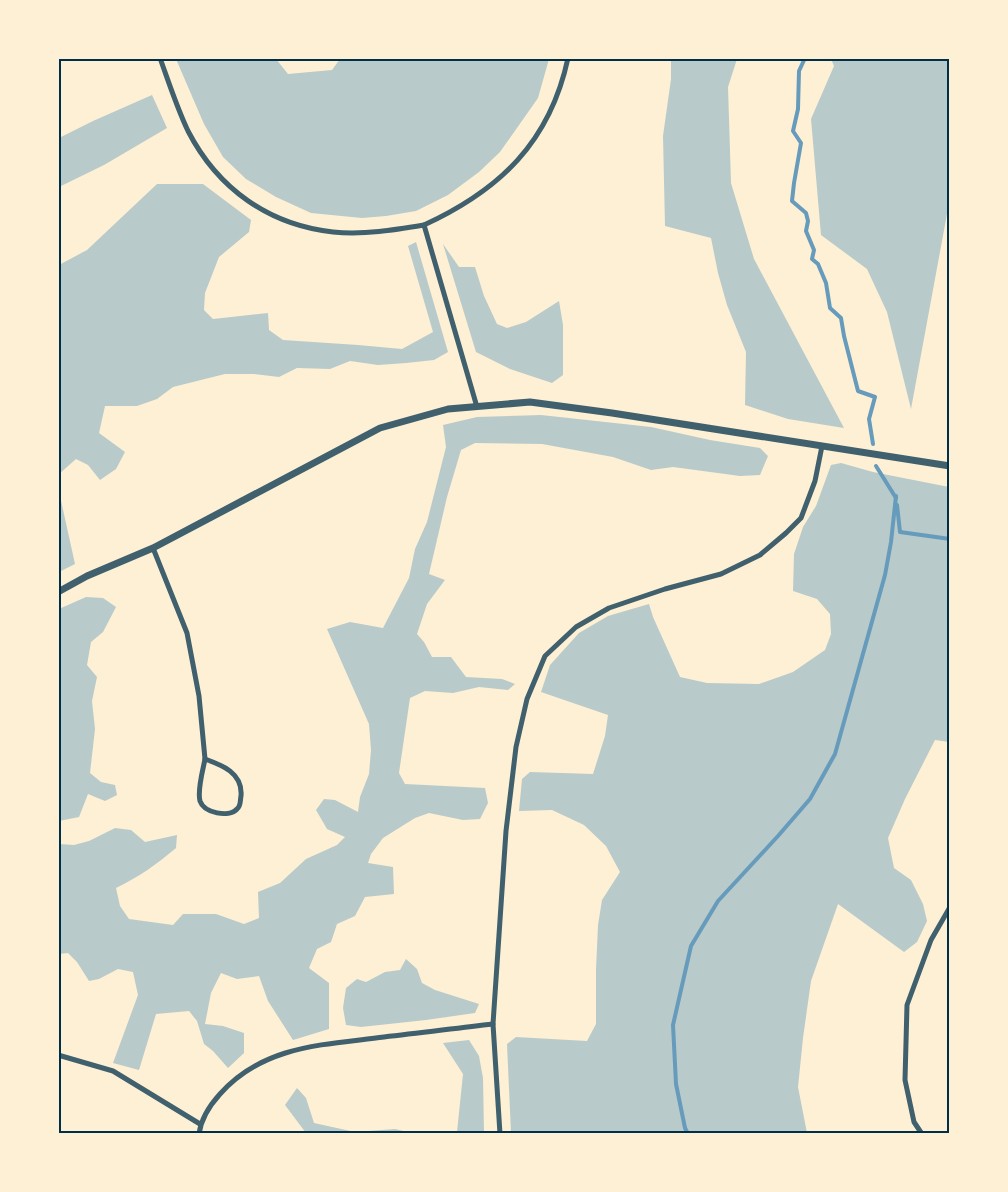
<svg xmlns="http://www.w3.org/2000/svg" width="1008" height="1192" font-family="'Sofia Sans Condensed',sans-serif">
  <style>
    .green { fill: #b9caca }
    .lines { fill: none; stroke-linecap: round; stroke-linejoin: round }
    .stream { stroke: #669bbc; stroke-width: 4 }
    .minor { stroke: #3f606c; stroke-width: 5 }
    .tertiary { stroke: #3f606c; stroke-width: 7 }
    .neatline { fill: none; stroke: #003049; stroke-width: 2 }
  </style>
  <rect width="100%" height="100%" fill="#fdf0d5"/>
  <g class="green">
    <path d="M176,59H276L288,74L332,70L340,59H549L538,98L500,152L479,172L448,195L416,211L386,216L362,218L311,213L276,197L246,179L223,157L204,124Z"/>
    <path d="M671,59H737L728,87L731,183L754,259L844,428L788,419L745,405L746,352L727,305L718,273L711,238L665,226L663,136L671,79Z"/>
    <path d="M831,59H949V203L911,409L887,312L867,269L821,235L811,119L834,66Z"/>
    <path d="M152,95L167,128L104,165L59,187V138L93,121Z"/>
    <path d="M157,184H203L251,220L249,232L219,257L205,293L204,310L213,319L268,313L269,330L283,340L358,345L402,349L433,332L408,246L416,242L448,352L434,360L406,363L378,365L350,361L330,369L297,368L279,377L253,374H225L173,387L157,399L137,406H105L99,433L125,452L116,469L100,480L88,465L76,459L59,474V265L87,250Z"/>
    <path d="M443,244L459,267H475L484,296L497,324L507,328L526,322L559,301L563,325V375L552,383L510,369L476,352Z"/>
    <path d="M541,415L651,427L710,440L760,448L768,456L760,475L740,476L673,467L651,470L613,457L542,444L475,443L461,450L447,497L429,574L445,580L427,604L417,634L424,642L432,657H451L466,677L502,679L515,684L508,690L479,687L453,693L425,691L410,698L399,773L405,784L485,788L488,803L480,819L463,820L429,813L415,818L383,838L371,854L368,863L393,867L394,894L365,897L355,916L337,924L331,942L317,949L309,968L329,983V1029L293,1040L268,1001L259,976L237,979L221,973L211,993L205,1024L223,1026L244,1033V1053L228,1068L213,1051L204,1044L197,1021L189,1011L156,1014L139,1070L113,1063L138,995L133,972L118,969L99,979L89,981L77,962L68,953L59,954V844L74,845L89,841L115,828L131,830L145,842L177,835L176,848C157,864 139,877 116,888L120,906L129,919L173,925L183,914H216L244,924L259,918L258,892L280,883L306,859L337,845L345,837L327,829L316,810L324,799L335,800L358,812L360,797L369,774L371,750L369,724L327,629L350,622L383,628L409,578L415,549L427,522L446,447L443,425L477,417Z"/>
    <path d="M841,463L873,472L949,487L950,682L947,694L949,698V742L935,740L905,799L888,838L894,868L911,880L923,904L927,921L917,942L904,952L838,904L811,981L803,1038L798,1087L807,1133H511L507,1044L516,1037L587,1041L596,1024V970L598,925L602,900L620,872L606,846L584,825L552,810L519,811L522,779L530,772L593,774L605,736L608,715L541,692L550,665L579,633L608,616L649,604L653,617L680,677L707,683L759,684L793,672L825,650L831,634L830,614L817,599L793,591L794,554L803,527L816,506L831,465Z"/>
    <path d="M58,487L75,564L59,572H58Z"/>
    <path d="M86,597L103,598L116,607L103,632L91,642L87,665L97,677L92,701L95,729L90,773L101,782L115,785L117,795L105,801L88,794L79,817L59,821V609Z"/>
    <path d="M406,959L417,969L422,983L435,990L479,1004L475,1013L426,1020L361,1027L346,1025L343,1008L346,988L357,979L366,982L385,972L400,970Z"/>
    <path d="M469,1040L479,1056L483,1078L484,1133H442L457,1132L463,1074L443,1043Z"/>
    <path d="M297,1088L306,1098L314,1123L355,1132L395,1129L412,1133H306L285,1105Z"/>
  </g>
  <g class="lines">
    <g class="stream">
      <path d="M805,58L799,71L798,109L793,131L801,143L794,183L792,201L806,213L808,221L806,231L814,250L812,259L818,264L826,283L830,308L841,318L844,336L858,391L875,397L869,419L873,444"/>
      <path d="M876,466L896,498"/>
      <path d="M897,505L900,532L950,539"/>
      <path d="M688,1134L685,1128L676,1084L673,1025L691,946L718,901L778,836L810,799L835,754L885,575L891,542L896,496"/>
    </g>
    <g class="minor">
      <path d="M160,58C169,83 177,108 188,131C218,189 269,225 333,232C364,235 394,230 424,225L477,407"/>
      <path d="M424,225C500,190 550,142 568,58"/>
      <path d="M153,548L187,633L199,696L205,759"/>
      <path d="M205,759C222,765 243,773 241,796C240,801 241,806 237,809C229,818 204,813 200,801C197,790 203,770 205,759Z"/>
      <path d="M58,1055L113,1071L200,1124"/>
      <path d="M199,1134C201,1119 210,1105 220,1094C264,1045 323,1045 384,1037C421,1033 457,1028 493,1024"/>
      <path d="M500,1134L493,1024L506,831L516,747L527,699L545,656L576,627L609,608L665,589L721,574L760,555L786,533L801,518L815,481L822,446"/>
      <path d="M922,1134L914,1122L905,1080L907,1005L931,940L950,907"/>
    </g>
    <path class="tertiary" d="M58,592L87,576L153,548L380,428L448,409L530,402L612,413L950,466"/>
  </g>
  <rect width="1008" height="1192" fill="none" stroke="#fdf0d5" stroke-width="120"/>
  <rect x="60" y="60" width="888" height="1072" class="neatline"/>
</svg>
